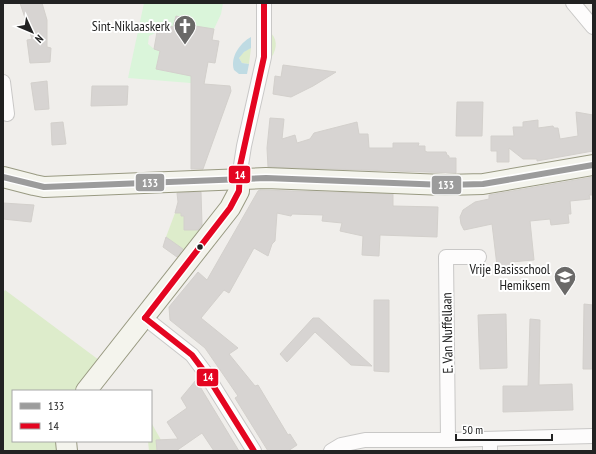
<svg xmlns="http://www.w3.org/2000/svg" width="596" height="454" font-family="'PT Sans Narrow',sans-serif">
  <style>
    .grass { fill: #ddeccb }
    .park { fill: #daf5da }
    .water { fill: #bfdbe3 }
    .building { fill: #d7d4d2; stroke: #d3d0cc }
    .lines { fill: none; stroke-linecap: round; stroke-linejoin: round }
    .street-casing { stroke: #c9c8c7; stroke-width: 16 }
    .secondary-casing { stroke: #999a82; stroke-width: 22 }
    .street { stroke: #fdfcfc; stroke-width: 14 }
    .secondary { stroke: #f4f4ed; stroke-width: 20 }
    .bus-1-casing { stroke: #fff; stroke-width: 9 }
    .bus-2-casing { stroke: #fff; stroke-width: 9 }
    .bus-1 { stroke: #9c9c9c; stroke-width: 6 }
    .bus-2 { stroke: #e40521; stroke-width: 6 }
    .bus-dot { fill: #222; stroke: #fff; stroke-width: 1.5 }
    .labels { text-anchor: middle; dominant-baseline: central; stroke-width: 4; stroke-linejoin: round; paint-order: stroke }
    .poi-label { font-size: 14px; fill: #222; stroke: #fff; text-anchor: end }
    .street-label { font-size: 14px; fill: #222; stroke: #fff }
    .line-badge { stroke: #fff; stroke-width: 1.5 }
    .badge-label { font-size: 11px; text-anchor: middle; font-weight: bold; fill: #fff }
  </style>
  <rect width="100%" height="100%" fill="#f0eeeb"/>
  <g class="grass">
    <path d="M271,33C279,41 276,52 269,61Z"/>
    <path d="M251,48L249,64L242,63L239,58C242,53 245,50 251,48Z"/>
    <path d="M175,213H181V216H184V230H202L185,251L166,237Z"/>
    <path d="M5,290L107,366L86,391H13V441H66L67,451H3V293Z"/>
    <path d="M152,424L161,440H156L157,451H149L148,441H151Z"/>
  </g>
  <path class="park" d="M144,3H223L221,14L214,29L189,25L190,19L176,16L174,27L164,25L162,34L157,32L149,36L148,44L154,49L160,50L156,69L169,72L181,67L203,84L128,78Z"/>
  <path class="water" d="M251,37V48L244,52L239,58L242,63L249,64L247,74H239L234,70C230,57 240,43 251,37Z"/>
  <g class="building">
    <path d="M20,3H42L47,20V47L51,48L50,62L30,63L27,40L32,39Z"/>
    <path d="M176,16L190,19L189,25L214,29L212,40L219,41L215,63L208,62L204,84L230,86L231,91L203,169H191V76L156,69L160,51L154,49L157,32L162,33L164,25L173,27Z"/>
    <path d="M283,65L336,72L313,86L291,97L273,94L275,76L281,77Z"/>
    <path d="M47,81L49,109L35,110L31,83Z"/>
    <path d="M92,86H128L127,105L91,106Z"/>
    <path d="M457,102H483L482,136H456Z"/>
    <path d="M576,112L593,115V151L537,161V159H523L509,148V162H497V151H491V136H514L513,127H523V122L538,120V128L553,126L554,128H558L560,139L578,136Z"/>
    <path d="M270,118L284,119L282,139L295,135L297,143L310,139L314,133L357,122L359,134H368L369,148H393V143H419L418,146H425V151L427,152H446L447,155L449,156V158H456V173L268,167L267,148Z"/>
    <path d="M63,122L66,144L52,145L51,123Z"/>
    <path d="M593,177V195H589L590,199L570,201L571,214H568L569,223L551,225L550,219L530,221L534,260L511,262L513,273L498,274L492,224L464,230L461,224L460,217L463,210L475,202L489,199V195Z"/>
    <path d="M260,190L393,194V206L438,207L437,237L380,235L379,256L362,255L363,236L340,231L342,223L322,221L323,215L292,214L291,216L277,213L275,241L272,244L268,256L254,248L229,293L224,290L201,318L238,348L229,354L255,386L258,385L288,435L290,434L297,445L288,451H268L235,398L238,396L205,348L170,320L169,307L198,272L207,280L258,191Z"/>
    <path d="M201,192L202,225L198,230H184V216H181V213H175L178,202L177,193Z"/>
    <path d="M3,203L34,205L31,222L3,219Z"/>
    <path d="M166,237L183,249L177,257L163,247Z"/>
    <path d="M374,300H389V372L374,371Z"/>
    <path d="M584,304L593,305V369H583Z"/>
    <path d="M506,314L507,368L480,369L478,315Z"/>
    <path d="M313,318H319L372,366L351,365L315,332L287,362L280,354Z"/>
    <path d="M530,319L540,320L539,385L572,384L573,410L503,412V386H528Z"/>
    <path d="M196,380L239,451H214L202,433L176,451H157L156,440L178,439L167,422L187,408L181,398Z"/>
  </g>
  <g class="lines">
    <g class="street-casing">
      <g id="street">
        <path d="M573,3L593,27"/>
        <path d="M3,82L7,114"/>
        <path d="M239,178L244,146L264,57V3"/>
        <path d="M145,318L192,355L204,371L254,451"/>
        <path d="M490,439V451"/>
        <path d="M448,440L446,257H479"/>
        <path d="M331,451L341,445L365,440H448L593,436"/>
      </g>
    </g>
    <g class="secondary-casing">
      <g id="secondary">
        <path d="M3,177L34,185L44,187L266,178L445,185L483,184L593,165"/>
        <path d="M86,391L230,208L239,191V178"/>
        <path d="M66,441L67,451"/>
      </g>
    </g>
    <use href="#street" class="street"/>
    <use href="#secondary" class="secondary"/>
    <g class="bus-1-casing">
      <path id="bus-1" d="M3,177L44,187L266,178L445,185L483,184L593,165"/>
    </g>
    <g class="bus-2-casing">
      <g id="bus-2">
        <path d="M145,318L230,208L239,191L240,166L264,57V3"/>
        <path d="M145,318L192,355L204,371L254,451"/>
      </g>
    </g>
    <use href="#bus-1" class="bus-1"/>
    <use href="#bus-2" class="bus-2"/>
  </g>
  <defs>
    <g id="church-pin" transform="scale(1.15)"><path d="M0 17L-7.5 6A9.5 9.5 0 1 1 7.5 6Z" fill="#6a6968" stroke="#fff"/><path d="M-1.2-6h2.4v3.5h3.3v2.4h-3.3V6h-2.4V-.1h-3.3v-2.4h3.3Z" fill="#fff"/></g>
    <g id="school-pin" transform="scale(1.15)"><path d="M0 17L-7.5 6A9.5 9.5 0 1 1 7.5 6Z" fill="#6a6968" stroke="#fff"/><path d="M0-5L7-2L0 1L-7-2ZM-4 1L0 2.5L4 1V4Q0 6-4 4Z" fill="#fff"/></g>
  </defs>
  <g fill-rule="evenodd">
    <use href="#church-pin" x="185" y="26"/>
    <use href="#school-pin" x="565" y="277"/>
  </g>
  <circle class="bus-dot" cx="200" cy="247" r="3.5"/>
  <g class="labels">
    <g class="poi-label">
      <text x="170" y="26">Sint-Niklaaskerk</text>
      <text x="550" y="269">Vrije Basisschool<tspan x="550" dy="16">Hemiksem</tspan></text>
    </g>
    <g class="street-label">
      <text transform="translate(447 333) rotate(-91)">E. Van Nuffellaan</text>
    </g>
  </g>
  <g class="line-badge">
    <rect x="228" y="165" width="23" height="19" rx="4" fill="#e40521"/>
    <rect x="135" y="173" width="30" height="19" rx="4" fill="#9c9c9c"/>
    <rect x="431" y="175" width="31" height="20" rx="4" fill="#9c9c9c"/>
    <rect x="196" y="368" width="23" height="19" rx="4" fill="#e40521"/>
  </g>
  <g class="badge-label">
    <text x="240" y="179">14</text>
    <text x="150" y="187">133</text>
    <text x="446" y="189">133</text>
    <text x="208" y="381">14</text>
  </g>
  <rect width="596" height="454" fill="none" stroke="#222222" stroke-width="8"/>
  <rect x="12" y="390" width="140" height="52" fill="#ffffff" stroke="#a7a7a7"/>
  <rect x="20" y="403" width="20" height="6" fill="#9c9c9c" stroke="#a7a7a7"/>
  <text x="48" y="410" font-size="12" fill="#222222">133</text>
  <rect x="20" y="423" width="20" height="6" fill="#e40521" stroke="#a7a7a7"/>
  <text x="48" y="430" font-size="12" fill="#222222">14</text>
  <g transform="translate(32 32) rotate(134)" stroke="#ffffff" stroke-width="3" paint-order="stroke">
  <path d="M0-3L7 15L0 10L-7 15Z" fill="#222222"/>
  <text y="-6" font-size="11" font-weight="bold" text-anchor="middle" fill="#222222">N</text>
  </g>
  <path d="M456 434v6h96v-6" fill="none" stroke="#222222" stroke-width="2"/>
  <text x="462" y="434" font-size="12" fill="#222222" stroke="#ffffff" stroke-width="3" paint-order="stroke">50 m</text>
</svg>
